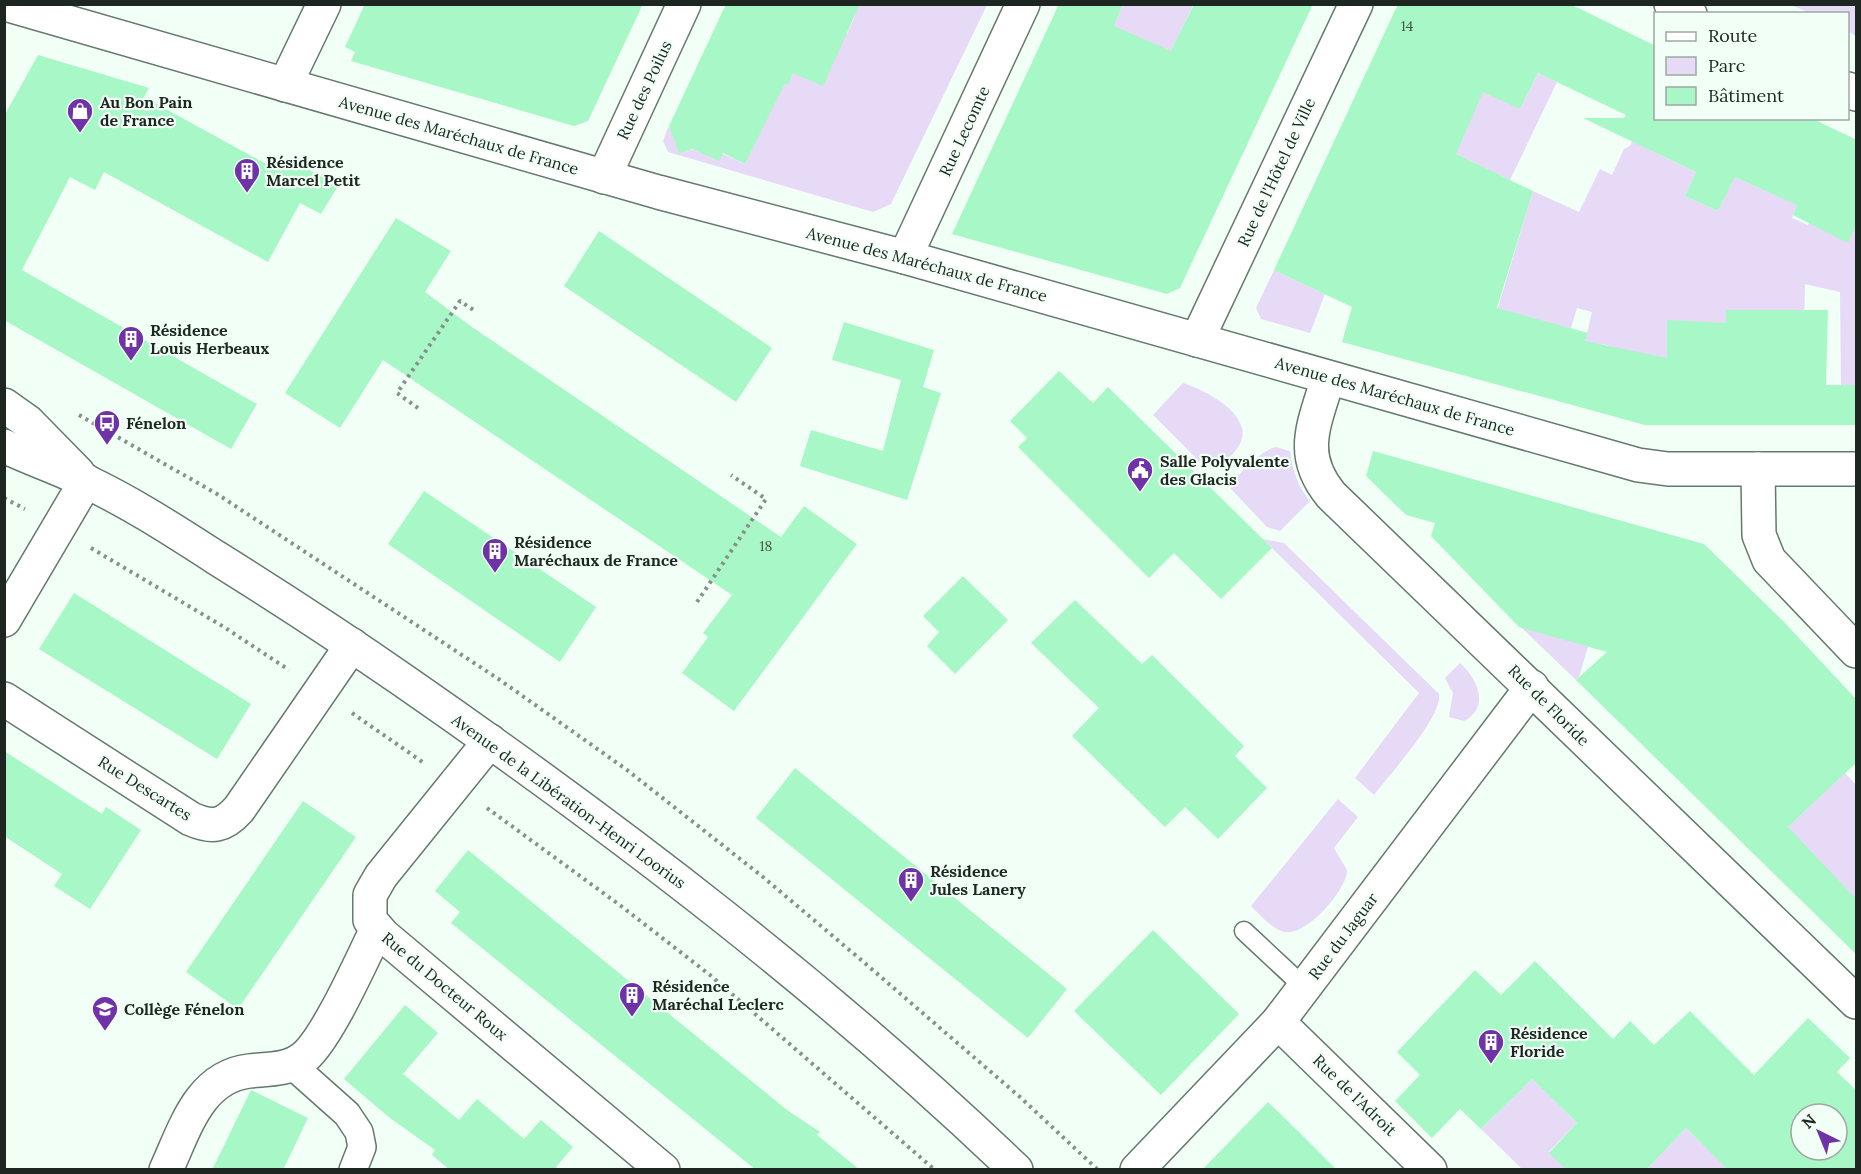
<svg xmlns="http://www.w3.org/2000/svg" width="1861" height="1174" font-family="Lora,serif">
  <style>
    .green { fill: #e6daf7 }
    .building { fill: #a8f7c6; fill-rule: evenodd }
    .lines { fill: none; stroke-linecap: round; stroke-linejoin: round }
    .service-casing { stroke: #65796c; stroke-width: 21 }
    .pedestrian-casing { stroke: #65796c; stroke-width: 30 }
    .minor-casing { stroke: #65796c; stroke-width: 36 }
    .tertiary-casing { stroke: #65796c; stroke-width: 36 }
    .path { stroke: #86918a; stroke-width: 4; stroke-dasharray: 3 4.5; stroke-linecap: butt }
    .service { stroke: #fff; stroke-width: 18 }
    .pedestrian { stroke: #fff; stroke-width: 27 }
    .minor { stroke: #fff; stroke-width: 33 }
    .tertiary { stroke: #fff; stroke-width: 33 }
    .labels { text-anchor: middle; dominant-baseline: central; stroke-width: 4.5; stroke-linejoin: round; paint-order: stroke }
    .number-label { font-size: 14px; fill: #405a4a }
    .street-label { font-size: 16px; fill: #1e2621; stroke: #f1fff6 }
    .poi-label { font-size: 16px; font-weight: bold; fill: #1e2621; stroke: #f1fff6; text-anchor: start }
  </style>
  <rect width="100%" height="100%" fill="#f1fff6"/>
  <g class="green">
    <path d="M830,5H987L891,204L873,212L668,152L663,141L668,127L675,131L673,136L677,147L686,151C706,145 727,155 745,164L757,139L747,133L735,60L788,84L799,59L847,34L855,16Z"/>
    <path d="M1123,5H1193L1171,52L1112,29Z"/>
    <path d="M1791,5H1856V36L1848,31V14L1810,13Z"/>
    <path d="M1432,59L1520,109L1538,73L1557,82L1510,180L1493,172L1482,209L1479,165L1456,154Z"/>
    <path d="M1634,136L1652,151L1696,172L1685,196L1718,211L1735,177L1762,189L1767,177L1802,194L1792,218L1808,225L1828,182L1856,223V385H1841L1840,292L1805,284L1803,368L1727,333L1667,321V375L1607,345L1585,342L1592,312L1577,308L1571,328L1493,324L1533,191L1579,212L1600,169L1612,175L1624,149L1630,146Z"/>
    <path d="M1274,270L1325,294L1310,333L1261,319L1256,308Z"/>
    <path d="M1183,383C1202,389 1236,406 1242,428C1247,447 1221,470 1202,464L1153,415Z"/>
    <path d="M1276,447L1290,451C1292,469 1298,487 1310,501L1280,531L1267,527L1231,489C1232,477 1263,449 1276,447Z"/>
    <path d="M1263,539L1284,543L1439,694C1443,716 1389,775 1374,795L1355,778L1419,693Z"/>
    <path d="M1498,605L1597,616L1579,677L1576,680Z"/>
    <path d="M1460,663C1477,678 1491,707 1464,721L1449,717L1453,693L1445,678Z"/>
    <path d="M1845,773L1856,785V908L1788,827Z"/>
    <path d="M1338,799L1358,817L1334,848L1347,870C1347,890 1306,937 1284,932C1272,929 1260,915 1251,906Z"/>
    <path d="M1532,1079L1577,1123L1549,1152L1567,1169H1522L1481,1129Z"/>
    <path d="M1686,1128L1728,1169L1646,1170Z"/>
  </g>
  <g class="building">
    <path d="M365,4H643L588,121L574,126L351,61L355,52L345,47Z"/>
    <path d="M726,4H860L823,86L793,73L788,85L785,83L745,164L723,153L719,161L693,149L679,153L669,126Z"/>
    <path d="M1059,4H1123L1114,26L1171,51L1194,4H1313L1180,288L1167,294L952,234Z"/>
    <path d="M1398,4H1570L1656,46V118H1811L1857,140V223L1848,243L1793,215L1797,205L1735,177L1718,211L1685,196L1696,172L1583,118H1624L1626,115L1538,73L1520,109L1483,92L1456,154L1533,191L1497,308L1588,333L1585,341L1667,358V320L1726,323V310H1828L1826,385H1857V425H1645L1342,342L1352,307L1274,270Z"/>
    <path d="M38,55L149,88L144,97L268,165L282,171L290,159L338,186L321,214L300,203L268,262L104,172L95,190L70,177L22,270L257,404L231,449L4,320V116Z"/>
    <path d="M396,218L451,251L425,292L472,327L781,537L804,506L857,544L734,711L682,673L708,637L703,633L732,595L383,360L340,428L285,393Z"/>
    <path d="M599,231L772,348L736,402L564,286Z"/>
    <path d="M844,322L934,350L923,387L941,393L907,500L800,466L811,430L883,451L901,380L832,360Z"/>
    <path d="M1059,371L1093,403L1108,387L1272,548L1221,599L1174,553L1149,578L1018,447L1027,438L1010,421Z"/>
    <path d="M1373,451L1704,544L1784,622L1857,700V762L1788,827L1857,900V955L1576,680L1607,652L1519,627L1431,536L1435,523L1406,515L1366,476Z"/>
    <path d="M424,491L596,607L560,662L388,544Z"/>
    <path d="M963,576L1008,620L955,674L927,646L939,632L923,616Z"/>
    <path d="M74,593L251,704L217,759L39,649Z"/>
    <path d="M1075,600L1142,664L1152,655L1244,746L1235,756L1267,788L1218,839L1185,807L1165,827L1072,736L1099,708L1031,643Z"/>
    <path d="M4,751L102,814L106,807L141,830L90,909L54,886L62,874L4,836Z"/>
    <path d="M795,768L1067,989L1028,1038L756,818Z"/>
    <path d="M303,801L356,837L238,1009L186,972Z"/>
    <path d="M468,850L787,1110L820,1132L817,1135L860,1170H756L451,923L460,912L435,891Z"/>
    <path d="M1153,930L1239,1014L1161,1095L1074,1011Z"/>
    <path d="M1535,961L1613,1039L1630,1021L1654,1045L1690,1011L1754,1075L1808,1018L1850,1058L1837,1072L1857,1091V1170H1728L1686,1128L1646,1170H1567L1549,1153L1577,1123L1532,1079L1481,1129L1460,1109L1432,1138L1395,1101L1420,1075L1397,1052L1475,970L1501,995ZM1801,1114H1837V1150H1801Z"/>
    <path d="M405,1005L438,1033L403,1074L459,1120L477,1099L524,1139L541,1120L573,1147L556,1167L559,1170H450L432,1155L435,1150L390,1118L344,1079Z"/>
    <path d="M251,1090L308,1118L283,1170H212Z"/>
    <path d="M1268,1102L1305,1138L1337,1170H1202Z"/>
  </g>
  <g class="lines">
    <g class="service-casing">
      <path id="service" d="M1244,931L1304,987"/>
    </g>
    <g class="pedestrian-casing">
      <path id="pedestrian" d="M292,1065L347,1114L359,1132L362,1147L353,1170"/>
    </g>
    <g class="minor-casing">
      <g id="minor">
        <path d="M5,4L658,192L905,257L1638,465L1668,469H1856"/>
        <path d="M1671,4L1690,14"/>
        <path d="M285,85L324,4"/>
        <path d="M1848,89L1856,94"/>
        <path d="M604,177L684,4"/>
        <path d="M905,257L1023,4"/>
        <path d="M1197,340L1356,4"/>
        <path d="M1328,378C1315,423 1297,454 1331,495L1856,1002"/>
        <path d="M1758,469L1759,535L1769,560L1856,651"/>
        <path d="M4,620L86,481"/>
        <path d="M4,699L191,819C212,828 223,827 239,809L352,645"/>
        <path d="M490,741L381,876L370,895V920L384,936L663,1170"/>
        <path d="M1278,1022L1430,1170"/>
        <path d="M166,1170C185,1129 199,1077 249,1071C266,1069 288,1070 302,1059C326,1042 362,959 377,929"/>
        <path d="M1137,1170L1278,1022L1532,687"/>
      </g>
    </g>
    <g class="tertiary-casing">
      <g id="tertiary">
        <path d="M4,405L28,422L78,473"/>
        <path d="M4,446C31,459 59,468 85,481C130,502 173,530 215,557C279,597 342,638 404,681C619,830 827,989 1016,1170"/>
      </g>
    </g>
    <g class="path">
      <path d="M418,408L397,393L460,301L475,311"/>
      <path d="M79,415L217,494L500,680L627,770L763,877L860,959L1020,1097L1097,1169"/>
      <path d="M4,498L25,509"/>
      <path d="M91,548L224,627L289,670"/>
      <path d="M697,602L766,499L731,475"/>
      <path d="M352,713L424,763"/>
      <path d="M487,808L621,906L710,975L935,1170"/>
    </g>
    <use href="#service" class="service"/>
    <use href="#pedestrian" class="pedestrian"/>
    <use href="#minor" class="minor"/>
    <use href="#tertiary" class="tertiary"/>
  </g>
  <defs>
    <g id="shop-pin" transform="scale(1.35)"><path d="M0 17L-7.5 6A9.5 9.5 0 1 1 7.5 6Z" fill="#6f32a7" stroke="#f1fff6"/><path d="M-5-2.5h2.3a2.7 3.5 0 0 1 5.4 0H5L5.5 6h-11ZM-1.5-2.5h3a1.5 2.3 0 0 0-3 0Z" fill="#fff"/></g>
    <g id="building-pin" transform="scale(1.35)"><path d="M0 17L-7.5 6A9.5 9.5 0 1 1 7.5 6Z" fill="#6f32a7" stroke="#f1fff6"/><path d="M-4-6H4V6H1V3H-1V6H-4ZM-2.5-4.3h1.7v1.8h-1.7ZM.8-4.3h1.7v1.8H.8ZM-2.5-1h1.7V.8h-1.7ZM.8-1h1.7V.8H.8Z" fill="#fff"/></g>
    <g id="bus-pin" transform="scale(1.35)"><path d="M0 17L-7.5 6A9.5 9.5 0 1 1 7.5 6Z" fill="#6f32a7" stroke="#f1fff6"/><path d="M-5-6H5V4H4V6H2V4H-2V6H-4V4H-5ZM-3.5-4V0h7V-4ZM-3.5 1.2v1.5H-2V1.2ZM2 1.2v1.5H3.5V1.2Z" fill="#fff"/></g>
    <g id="civic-pin" transform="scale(1.35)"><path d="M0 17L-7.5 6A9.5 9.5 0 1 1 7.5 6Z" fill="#6f32a7" stroke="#f1fff6"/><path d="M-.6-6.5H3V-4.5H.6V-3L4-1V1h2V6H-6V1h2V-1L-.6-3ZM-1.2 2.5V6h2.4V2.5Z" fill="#fff"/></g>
    <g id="school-pin" transform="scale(1.35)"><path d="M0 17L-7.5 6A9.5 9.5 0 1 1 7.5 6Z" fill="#6f32a7" stroke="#f1fff6"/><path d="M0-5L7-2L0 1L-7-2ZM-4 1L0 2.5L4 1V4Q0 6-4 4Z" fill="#fff"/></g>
  </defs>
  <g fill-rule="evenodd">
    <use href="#shop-pin" x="80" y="111"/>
    <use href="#building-pin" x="247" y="171"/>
    <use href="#building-pin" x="131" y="339"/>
    <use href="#bus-pin" x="107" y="423"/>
    <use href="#civic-pin" x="1140" y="470"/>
    <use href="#building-pin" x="495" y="551"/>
    <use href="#building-pin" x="911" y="880"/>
    <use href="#building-pin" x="632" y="995"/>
    <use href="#school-pin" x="105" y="1009"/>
    <use href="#building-pin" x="1491" y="1042"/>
  </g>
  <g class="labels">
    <g class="number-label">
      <text x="1407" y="26">14</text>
      <text x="766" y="546">18</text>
    </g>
    <g class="street-label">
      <text transform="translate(644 90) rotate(-65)">Rue des Poilus</text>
      <text transform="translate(964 131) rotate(-65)">Rue Lecomte</text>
      <text transform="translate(459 135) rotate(16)">Avenue des Maréchaux de France</text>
      <text transform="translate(1276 172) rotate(-65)">Rue de l'Hôtel de Ville</text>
      <text transform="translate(927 264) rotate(15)">Avenue des Maréchaux de France</text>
      <text transform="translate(1395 396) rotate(16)">Avenue des Maréchaux de France</text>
      <text transform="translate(1549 705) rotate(45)">Rue de Floride</text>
      <text transform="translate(145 788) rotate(32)">Rue Descartes</text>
      <text transform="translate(569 801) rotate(36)">Avenue de la Libération-Henri Loorius</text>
      <text transform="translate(1343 936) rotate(-53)">Rue du Jaguar</text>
      <text transform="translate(445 986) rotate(40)">Rue du Docteur Roux</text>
      <text transform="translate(1355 1095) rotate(44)">Rue de l'Adroit</text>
    </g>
    <g class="poi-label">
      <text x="100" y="102">Au Bon Pain<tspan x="100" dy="18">de France</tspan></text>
      <text x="266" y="162">Résidence<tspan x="266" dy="18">Marcel Petit</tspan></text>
      <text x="150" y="330">Résidence<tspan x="150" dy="18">Louis Herbeaux</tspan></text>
      <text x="126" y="423">Fénelon</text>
      <text x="1160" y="461">Salle Polyvalente<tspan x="1160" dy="18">des Glacis</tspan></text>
      <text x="514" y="542">Résidence<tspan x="514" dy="18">Maréchaux de France</tspan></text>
      <text x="930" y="871">Résidence<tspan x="930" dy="18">Jules Lanery</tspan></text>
      <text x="652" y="986">Résidence<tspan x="652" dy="18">Maréchal Leclerc</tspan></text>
      <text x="124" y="1009">Collège Fénelon</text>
      <text x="1510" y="1033">Résidence<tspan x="1510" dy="18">Floride</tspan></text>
    </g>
  </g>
  <rect width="1861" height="1174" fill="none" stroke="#1e2621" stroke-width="12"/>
  <rect x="1654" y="12" width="195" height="108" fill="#f1fff6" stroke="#9da8a1" stroke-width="1.5"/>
  <rect x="1666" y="32" width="30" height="9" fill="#ffffff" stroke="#9da8a1" stroke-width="1.5"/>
  <text x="1708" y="42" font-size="18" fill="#1e2621">Route</text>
  <rect x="1666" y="57" width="30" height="18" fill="#e6daf7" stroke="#9da8a1" stroke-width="1.5"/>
  <text x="1708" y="72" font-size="18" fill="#1e2621">Parc</text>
  <rect x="1666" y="87" width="30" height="18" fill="#a8f7c6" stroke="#9da8a1" stroke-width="1.5"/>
  <text x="1708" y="102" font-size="18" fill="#1e2621">Bâtiment</text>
  <g transform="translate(1819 1132) rotate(317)"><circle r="28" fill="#f1fff6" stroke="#9da8a1" stroke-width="1.5"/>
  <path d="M0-4.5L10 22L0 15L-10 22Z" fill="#6f32a7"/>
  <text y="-9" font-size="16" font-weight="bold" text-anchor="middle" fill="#1e2621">N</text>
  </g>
</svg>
